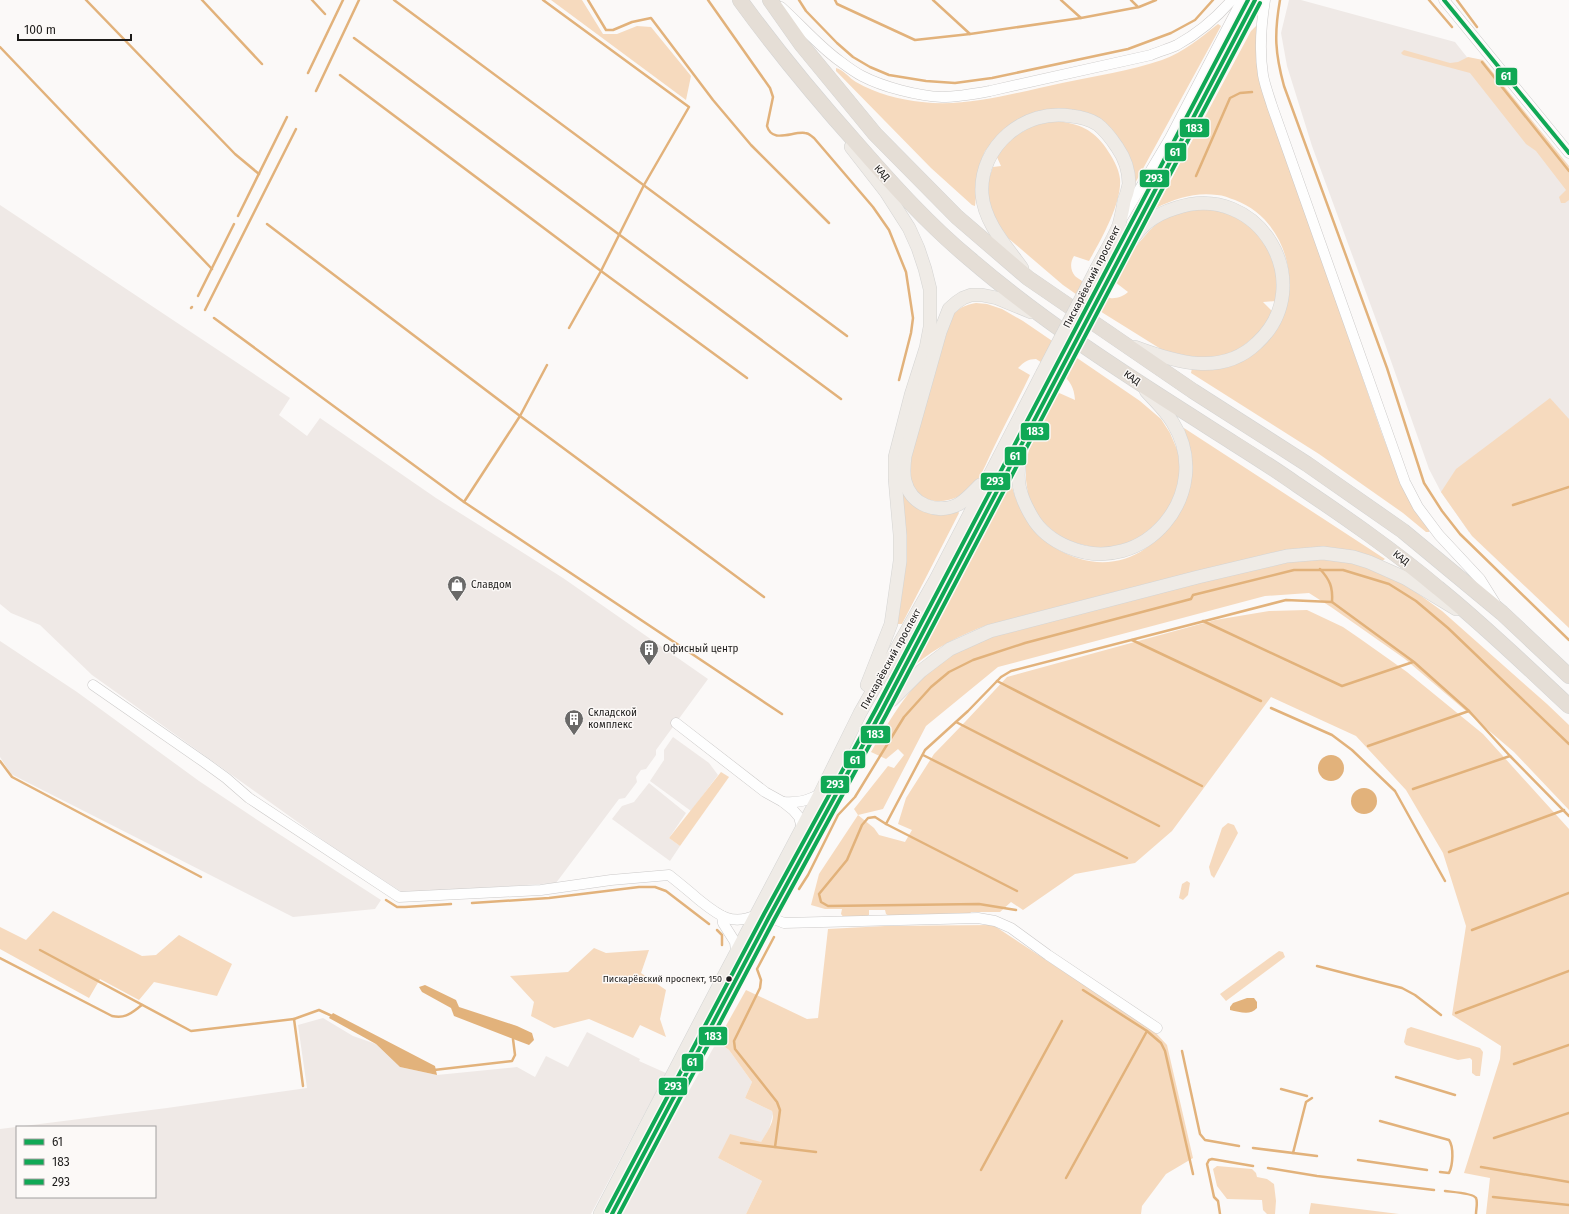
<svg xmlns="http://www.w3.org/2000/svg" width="1569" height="1214" font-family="'Fira Sans',sans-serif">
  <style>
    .built { fill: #efe9e6; fill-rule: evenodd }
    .green { fill: #f6dabe }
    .water { fill: #e2b27b }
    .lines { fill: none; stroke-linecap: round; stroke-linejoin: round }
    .stream { stroke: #e2b27b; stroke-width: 2.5 }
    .minor-casing { stroke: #cbc9c8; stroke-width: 11 }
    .major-casing { stroke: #d4d4d3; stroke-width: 14 }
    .highway-casing { stroke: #d4d4d3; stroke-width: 16 }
    .minor { stroke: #fefefe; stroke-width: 10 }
    .major { stroke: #efebe6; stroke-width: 13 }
    .highway { stroke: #e5ded6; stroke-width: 15 }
    .major-bridge-casing { stroke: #d4d4d3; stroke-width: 14; stroke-linecap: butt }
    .major-bridge { stroke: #efebe6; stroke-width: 13 }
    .bus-1-casing { stroke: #fcf9f7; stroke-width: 7 }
    .bus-2-casing { stroke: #fcf9f7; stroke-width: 7 }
    .bus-3-casing { stroke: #fcf9f7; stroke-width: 7 }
    .bus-1 { stroke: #10a855; stroke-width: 4 }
    .bus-2 { stroke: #10a855; stroke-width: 4 }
    .bus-3 { stroke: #10a855; stroke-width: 4 }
    .bus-dot { fill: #1c1b1a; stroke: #fcf9f7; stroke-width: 1.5 }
    .labels { text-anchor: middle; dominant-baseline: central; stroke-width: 3; stroke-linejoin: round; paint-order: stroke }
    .bus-label { font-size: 9px; fill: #1c1b1a; stroke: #fcf9f7; text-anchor: end }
    .street-label { font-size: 10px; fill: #1c1b1a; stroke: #fcf9f7 }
    .poi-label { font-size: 10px; fill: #1c1b1a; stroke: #fcf9f7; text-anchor: start }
    .line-badge { stroke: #fcf9f7; stroke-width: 1.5 }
    .badge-label { font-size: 11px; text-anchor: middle; font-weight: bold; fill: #fff }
  </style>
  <rect width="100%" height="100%" fill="#fbf9f8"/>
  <g class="built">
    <path d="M1289,0H1301L1455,42L1569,186V451L1469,532L1441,492L1429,469L1385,344L1312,146L1287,66L1281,33Z"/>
    <path d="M0,205L290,398L279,415L307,436L320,418L436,498L563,578L708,679L656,750V755L646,769L641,770L636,777L637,782L625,798L619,799L556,883L403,893L327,843L92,675L40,625L11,613L0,604Z"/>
    <path d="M0,641L77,692L199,781L265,825L381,900L375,909L293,917L11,774L0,757Z"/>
    <path d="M673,737L709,763L718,775L691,811L650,781L664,760V750Z"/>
    <path d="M649,783L686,813L669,838L680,846L670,861L612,819L622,806L634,802Z"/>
    <path d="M323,1018L353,1036L376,1044L400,1067L437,1075L517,1067L535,1077L546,1056L568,1067L587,1032L640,1059L639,1061L666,1073L591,1214H0V1129L167,1108L307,1088L298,1025ZM17,1127H155V1197H17Z"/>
    <path d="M719,1038L722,1045L729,1050L752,1082L745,1098L772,1111L773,1114L769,1129L761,1142L718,1158L762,1181L746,1214H619Z"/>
  </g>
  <g class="green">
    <path d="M551,0H582L603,34H617L637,26L651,27L691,76L686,100Z"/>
    <path d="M1218,24L1221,26L1133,187L1130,176L1095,120H1018L1000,133L985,151L979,166L975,206L972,205L931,168L836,71V68C844,70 849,78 856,82C875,93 900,100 922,102C967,108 1018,92 1062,83C1095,76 1130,71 1162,60C1184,52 1200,38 1218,24Z"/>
    <path d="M1257,25L1270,111L1382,434L1403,489L1422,521L1430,529L1429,532H1426L1403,513L1319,454L1191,373L1192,368C1204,365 1249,357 1256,351C1309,312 1296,223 1235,200C1229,198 1223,195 1217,195C1196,192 1176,198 1156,208L1251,31Z"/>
    <path d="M1404,50L1450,63L1458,62L1468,57L1483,60L1569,166V200L1565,203H1561L1559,197L1566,190L1536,151L1526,144L1470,73L1403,55L1401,53Z"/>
    <path d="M1057,121C1079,124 1093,129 1106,148C1112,157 1119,168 1120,179C1122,203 1101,240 1089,261L1074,256C1070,262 1070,270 1075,276C1078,279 1107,297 1110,298C1116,299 1124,296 1128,292L1115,282L1131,252L1149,231L1161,220L1176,212L1198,207L1230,213L1262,235L1277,273L1276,301L1263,302L1273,312L1258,334L1234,353L1201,360L1164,351L1103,313L1063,285L1008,238L990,212L986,186L993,167L1001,166L996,155L1008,140L1038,123Z"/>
    <path d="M976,303L987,304L1002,309L1023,321L1140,401L1161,419L1170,433L1179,454L1180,479L1169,512L1134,543L1100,549L1068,541L1053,531L1041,520L1029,501L1026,480V465L1029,449L1035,432L1057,392L1075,400C1074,375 1055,371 1036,359C1028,359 1024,362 1018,368L1030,375C1018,400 1005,424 993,449C988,459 983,472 977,481C955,511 906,509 909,465C910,457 913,447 915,439C923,397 938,357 952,316C958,308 965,305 976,303Z"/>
    <path d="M1550,398L1569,419V628L1472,536L1441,492L1456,469Z"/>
    <path d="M1184,428L1385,559L1382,561L1323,547L987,625C959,636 938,646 915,665L912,664L1007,484L1011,485C1015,495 1018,506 1024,516C1049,557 1105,578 1146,548C1155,541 1170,530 1174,520C1177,514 1176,505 1177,499C1180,479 1183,459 1186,439Z"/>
    <path d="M901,491L958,511L959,513L902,624H897Z"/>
    <path d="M1322,557L1352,562L1379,570L1413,590L1442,611L1547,704L1569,725V810L1514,752L1405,659L1331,607L1309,593L1265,596L998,667L926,726L883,809L858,815L874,828L879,835L905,842L912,830L898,824L906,798L934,754L965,722L1007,677L1215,620L1269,611L1307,610L1343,627L1359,638L1407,672L1483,734L1569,829V1214H1486L1490,1178L1464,1173L1500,1059L1501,1046L1452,1015L1466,926L1443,853L1406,790L1356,736L1271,697L1172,831L1135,863L1075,874L1023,910L1011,902L1000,912H971L969,915L891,917L886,914L885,910H869V915L864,918H844L841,914L842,909H825L811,905L819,874L858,815L854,809L888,766L894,768L904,755L898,749L886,759L871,752C893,715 911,682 947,656C960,648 976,642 989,636L1286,561Z"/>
    <path d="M721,772L729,777L680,846L669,838Z"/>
    <path d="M1228,823L1234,825L1238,833L1214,878L1211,875L1209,867L1222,828Z"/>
    <path d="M1187,881L1190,883L1188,895L1183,900L1179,898L1182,884Z"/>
    <path d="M53,911L142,956L156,955L179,935L232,964L217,996L154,982L139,1000L100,979L89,998L0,949V927L26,940Z"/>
    <path d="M993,925L1154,1031L1167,1045L1193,1158L1166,1174L1142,1206L1141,1214H746L762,1181L718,1158L730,1134L761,1142C766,1133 776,1121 772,1111L745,1098L752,1082L729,1050L722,1045L719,1038L746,990L807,1019L818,1018L828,929L885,926Z"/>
    <path d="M594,948L606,953L649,950L641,973L666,990L660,1019L666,1037L640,1025L633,1038L589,1019L554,1028L531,1016L534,1002L510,976L568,972Z"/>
    <path d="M1279,951L1283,952L1285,957L1226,1001L1220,994Z"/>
    <path d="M1411,1027L1480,1048L1483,1052L1480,1076H1476L1472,1073V1060L1470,1058L1458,1060L1406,1045L1404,1042L1407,1029Z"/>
    <path d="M1217,1166L1252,1169L1256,1173L1257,1177L1267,1179L1274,1184L1276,1201L1275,1214H1267L1263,1210L1262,1200L1227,1199L1217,1186L1213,1169Z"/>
    <path d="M1311,1203L1399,1214H1309Z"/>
  </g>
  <g class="water">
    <circle cx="1331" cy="768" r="13"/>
    <circle cx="1364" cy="801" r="13"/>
    <path d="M425,985L456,1000L459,1007L517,1026L532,1033L534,1040L529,1045L454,1016L451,1008L422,992L419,987Z"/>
    <path d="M1247,998H1254L1257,1002V1008C1250,1016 1240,1012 1230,1010V1007L1233,1003Z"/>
    <path d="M333,1013L435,1066L437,1075L400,1067L376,1044L329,1018Z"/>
  </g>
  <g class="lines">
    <g class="stream">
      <path d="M86,0L235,154L259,174"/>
      <path d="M202,0L262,64"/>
      <path d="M312,0L325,14"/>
      <path d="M394,0L847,336"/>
      <path d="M543,0L689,107L644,185L601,271L569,328"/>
      <path d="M588,0L606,30H613L632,22L651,18L713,100L751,145L829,223"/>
      <path d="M708,0L770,88L773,97L767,126C772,144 793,131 805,133C809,133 811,136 814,138L873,207L889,230L906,272L913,318L911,333L899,380"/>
      <path d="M799,0L806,11L837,43L853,57L870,67L889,75L926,81L955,83L992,78L1128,49L1171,33L1195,20L1213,0"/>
      <path d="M835,0L837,4L915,40L970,34L1081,18L1139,7L1156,0"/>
      <path d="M933,0L970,34"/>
      <path d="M1061,0L1081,18"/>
      <path d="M1131,0L1138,7"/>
      <path d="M1280,0C1274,34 1275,53 1284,86L1387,368L1424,483L1442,511L1460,534L1569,640"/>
      <path d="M1429,0L1452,27"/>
      <path d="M1457,0L1477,27"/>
      <path d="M354,38L841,399"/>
      <path d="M0,47L212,269"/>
      <path d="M1482,62L1569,171"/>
      <path d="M308,73L343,0"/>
      <path d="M340,75L601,271L747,378"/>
      <path d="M316,91L359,0"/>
      <path d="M1196,176L1230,98L1240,93L1252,92"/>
      <path d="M238,216L287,117"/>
      <path d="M267,224L520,416L764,597"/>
      <path d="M198,296L234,224"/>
      <path d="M191,308L192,307"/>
      <path d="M205,310L296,129"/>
      <path d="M214,318L464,502L782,714"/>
      <path d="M464,502L520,416L547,365"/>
      <path d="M1513,505L1569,487"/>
      <path d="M1320,569C1330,580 1333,587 1332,602"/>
      <path d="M1203,621L1342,686L1413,662"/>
      <path d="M1132,640L1261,701"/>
      <path d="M997,681L1202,786"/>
      <path d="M1271,708L1332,735L1352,750L1395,791L1445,881"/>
      <path d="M956,722L1159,826"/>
      <path d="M1368,746L1469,711"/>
      <path d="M923,755L1127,858"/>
      <path d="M0,761L12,777L201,877"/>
      <path d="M1413,789L1510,756"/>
      <path d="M886,824L1017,891"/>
      <path d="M1449,852L1564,810"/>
      <path d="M799,889L808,875L838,815L855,797L904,717L931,687L949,672L973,660L1025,643L1191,599L1193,595L1294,570H1343L1389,584L1416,601L1448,628L1569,744"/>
      <path d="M386,900L397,907H405L451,904"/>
      <path d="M472,903L549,898L639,887H655L666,891L709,924"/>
      <path d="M1016,910L979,904L828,906L821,902L819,894L847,860L862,825L868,818L875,817L886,824L925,750L968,711L1001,677L1011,671L1286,600L1332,602L1414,662L1469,711L1510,756L1569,816"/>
      <path d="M717,930L722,935V945"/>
      <path d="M1472,930L1569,893"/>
      <path d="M774,937L757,969L761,980L760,988L734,1041L735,1049L777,1102L780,1110L775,1147"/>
      <path d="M40,950L191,1031L294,1019L303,1086"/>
      <path d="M0,958L112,1016C126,1019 131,1013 142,1005"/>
      <path d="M1317,966L1402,988L1415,995L1441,1015"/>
      <path d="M1083,990L1147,1031L1161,1043L1165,1051L1193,1174"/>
      <path d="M1456,1013L1569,971"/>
      <path d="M294,1019L319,1010L332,1016"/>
      <path d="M1182,1051L1200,1134L1205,1140L1239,1146"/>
      <path d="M1514,1064L1569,1045"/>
      <path d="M434,1070L512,1061L515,1055L513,1039"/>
      <path d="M1396,1077L1455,1095"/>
      <path d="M1281,1089L1307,1096"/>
      <path d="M1380,1121L1449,1140C1454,1147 1453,1165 1449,1173L1440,1172"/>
      <path d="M1494,1138L1569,1113"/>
      <path d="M741,1143L816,1152"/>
      <path d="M1253,1148L1317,1156"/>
      <path d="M1293,1153L1306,1102L1312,1098"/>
      <path d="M1358,1160L1427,1170"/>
      <path d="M1481,1167L1569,1182"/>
      <path d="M1268,1168L1317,1176L1434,1190"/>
      <path d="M981,1170L1062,1021"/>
      <path d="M1066,1178L1147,1031"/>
      <path d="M1445,1191C1452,1192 1473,1193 1476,1198C1478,1202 1476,1209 1476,1214"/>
      <path d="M1493,1197L1569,1205"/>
      <path d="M1220,1214L1218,1201L1214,1197L1207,1164L1209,1160L1212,1159L1253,1166"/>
    </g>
    <g class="minor-casing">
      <g id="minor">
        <path d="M1265,0C1261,25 1259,50 1263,75C1265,86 1269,96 1272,106L1405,482L1418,507L1439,535L1480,579L1495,603"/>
        <path d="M1444,0L1569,153"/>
        <path d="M781,7C800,24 817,44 837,59C845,65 854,72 862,76C883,87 918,96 942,97C958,97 974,94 990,91L1151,55C1160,51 1169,49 1177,45C1197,34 1217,17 1232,0"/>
        <path d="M1123,217L1170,138L1242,0"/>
        <path d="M1135,231L1255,0"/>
        <path d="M93,685L204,762L226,778L249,798L399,897L541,890L611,880L669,875C679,883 689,891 698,899C717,914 731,927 756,915"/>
        <path d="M676,723L765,792L783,802L793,810L799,817L802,828"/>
        <path d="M783,802C798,803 807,801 820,794"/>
        <path d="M722,916L723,923L735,942L736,952"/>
        <path d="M769,917L784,923L978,918L995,921L1011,928L1048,955L1157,1028"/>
      </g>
    </g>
    <g class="major-casing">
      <g id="major">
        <path d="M851,147L886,192L909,228L918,248L925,269L930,289V327L926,348L911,395L895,457V479L900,535V561L891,624L867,685"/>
        <path d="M1022,268C1006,246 984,222 982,194C979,146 1025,108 1071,116C1080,117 1089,119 1097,124C1105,130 1111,138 1117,147C1124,157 1129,171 1129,184C1128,189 1126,196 1124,201C1123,209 1121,217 1119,225C1113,240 1104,254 1097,268"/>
        <path d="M1109,277C1120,259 1130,238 1147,223C1155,216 1166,211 1176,208C1259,180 1320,285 1257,343C1222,377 1175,362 1135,347"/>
        <path d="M1021,454C1015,479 1019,495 1032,517C1040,531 1054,541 1068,547C1144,579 1216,492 1173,423C1166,411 1155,401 1146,391"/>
        <path d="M980,485C973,492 967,499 959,504C937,515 911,505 905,481C903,473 904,464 905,456L940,332L949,309L957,302L963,298L971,295H982L997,298L1031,312"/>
        <path d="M892,700L921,671L950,649L990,631L1198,577L1287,556L1323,553L1353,557L1369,562L1405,578L1456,609"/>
        <path d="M600,1214L724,976L820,794L860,713L936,579L1042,374"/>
        <path d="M612,1214L769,917L881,712L1055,381"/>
      </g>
    </g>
    <g class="highway-casing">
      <g id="highway">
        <path d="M740,0C777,51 816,98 858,145C893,185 929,225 970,259C1041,320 1120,371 1199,421C1231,442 1265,462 1296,484C1345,517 1393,550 1438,588C1484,625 1526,666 1569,706"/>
        <path d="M770,0L801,44L875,134L957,217L1028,278L1193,391L1307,464L1403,531L1502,613L1569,676"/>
      </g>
    </g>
    <use href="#minor" class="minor"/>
    <use href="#major" class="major"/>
    <use href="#highway" class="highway"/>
    <g class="major-bridge-casing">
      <g id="major-bridge">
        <path d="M1042,374L1097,268"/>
        <path d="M1055,381L1109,277"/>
      </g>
    </g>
    <use href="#major-bridge" class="major-bridge"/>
    <g class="bus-1-casing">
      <g id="bus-1">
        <path d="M1444,0L1569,153"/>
        <path d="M612,1214L769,917L881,712L1255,0"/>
      </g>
    </g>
    <g class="bus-2-casing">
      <path id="bus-2" d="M619,1214L774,920L886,715L1260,3"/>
    </g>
    <g class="bus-3-casing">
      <path id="bus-3" d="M607,1211L764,914L876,709L1248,0"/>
    </g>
    <use href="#bus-1" class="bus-1"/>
    <use href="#bus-2" class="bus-2"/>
    <use href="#bus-3" class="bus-3"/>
  </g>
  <defs>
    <g id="shop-pin" transform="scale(1)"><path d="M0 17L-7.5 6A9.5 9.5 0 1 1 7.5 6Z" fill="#6a6968" stroke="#fcf9f7"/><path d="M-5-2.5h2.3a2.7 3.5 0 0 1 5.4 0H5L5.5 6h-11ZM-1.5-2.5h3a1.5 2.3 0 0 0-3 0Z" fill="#fff"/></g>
    <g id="building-pin" transform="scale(1)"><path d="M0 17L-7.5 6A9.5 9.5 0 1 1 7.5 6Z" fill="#6a6968" stroke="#fcf9f7"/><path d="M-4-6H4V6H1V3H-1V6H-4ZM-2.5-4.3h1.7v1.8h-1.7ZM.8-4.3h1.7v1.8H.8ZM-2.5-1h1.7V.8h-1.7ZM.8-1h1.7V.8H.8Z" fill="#fff"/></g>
  </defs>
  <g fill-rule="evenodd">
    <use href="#shop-pin" x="457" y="585"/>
    <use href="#building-pin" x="649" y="649"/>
    <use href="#building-pin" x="574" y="719"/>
  </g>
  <circle class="bus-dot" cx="729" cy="979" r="3.5"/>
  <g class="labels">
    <g class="bus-label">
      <text x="722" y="979">Пискарёвский проспект, 150</text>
    </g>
    <g class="street-label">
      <text transform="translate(882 173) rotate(48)">КАД</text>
      <text transform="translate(1092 277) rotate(-63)">Пискарёвский проспект</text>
      <text transform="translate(1132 378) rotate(34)">КАД</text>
      <text transform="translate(1401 558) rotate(38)">КАД</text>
      <text transform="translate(891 659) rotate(-61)">Пискарёвский проспект</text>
    </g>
    <g class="poi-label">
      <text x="471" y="585">Славдом</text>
      <text x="663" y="649">Офисный центр</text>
      <text x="588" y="713">Складской<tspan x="588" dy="12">комплекс</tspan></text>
    </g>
  </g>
  <g class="line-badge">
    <rect x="1495" y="67" width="23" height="19" rx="4" fill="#10a855"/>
    <rect x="1179" y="118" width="31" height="20" rx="4" fill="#10a855"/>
    <rect x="1164" y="142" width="23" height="20" rx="4" fill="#10a855"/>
    <rect x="1139" y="169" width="31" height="19" rx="4" fill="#10a855"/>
    <rect x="1020" y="422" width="30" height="19" rx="4" fill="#10a855"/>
    <rect x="1004" y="446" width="23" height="20" rx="4" fill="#10a855"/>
    <rect x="980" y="472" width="31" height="19" rx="4" fill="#10a855"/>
    <rect x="860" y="725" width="31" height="19" rx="4" fill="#10a855"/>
    <rect x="843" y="750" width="23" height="19" rx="4" fill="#10a855"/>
    <rect x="820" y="775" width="30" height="19" rx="4" fill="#10a855"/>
    <rect x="698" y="1026" width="30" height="20" rx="4" fill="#10a855"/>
    <rect x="681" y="1053" width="23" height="19" rx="4" fill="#10a855"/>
    <rect x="658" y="1077" width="30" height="19" rx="4" fill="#10a855"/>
  </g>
  <g class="badge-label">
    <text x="1506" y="80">61</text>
    <text x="1194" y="132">183</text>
    <text x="1175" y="156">61</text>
    <text x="1154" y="182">293</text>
    <text x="1035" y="435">183</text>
    <text x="1015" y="460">61</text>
    <text x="995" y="485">293</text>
    <text x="875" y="738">183</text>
    <text x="855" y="764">61</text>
    <text x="835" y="788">293</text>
    <text x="713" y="1040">183</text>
    <text x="692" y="1066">61</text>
    <text x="673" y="1090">293</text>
  </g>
  <rect x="16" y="1126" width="140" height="72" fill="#fcf9f7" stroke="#a2a09f"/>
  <rect x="24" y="1139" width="20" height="6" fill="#10a855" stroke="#a2a09f"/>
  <text x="52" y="1146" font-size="12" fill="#1c1b1a">61</text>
  <rect x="24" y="1159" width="20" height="6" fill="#10a855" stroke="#a2a09f"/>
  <text x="52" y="1166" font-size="12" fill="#1c1b1a">183</text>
  <rect x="24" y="1179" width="20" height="6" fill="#10a855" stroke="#a2a09f"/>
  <text x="52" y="1186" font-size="12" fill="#1c1b1a">293</text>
  <path d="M18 34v6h113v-6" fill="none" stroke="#1c1b1a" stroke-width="2"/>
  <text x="24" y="34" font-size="12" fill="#1c1b1a" stroke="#fcf9f7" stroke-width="3" paint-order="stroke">100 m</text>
</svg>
